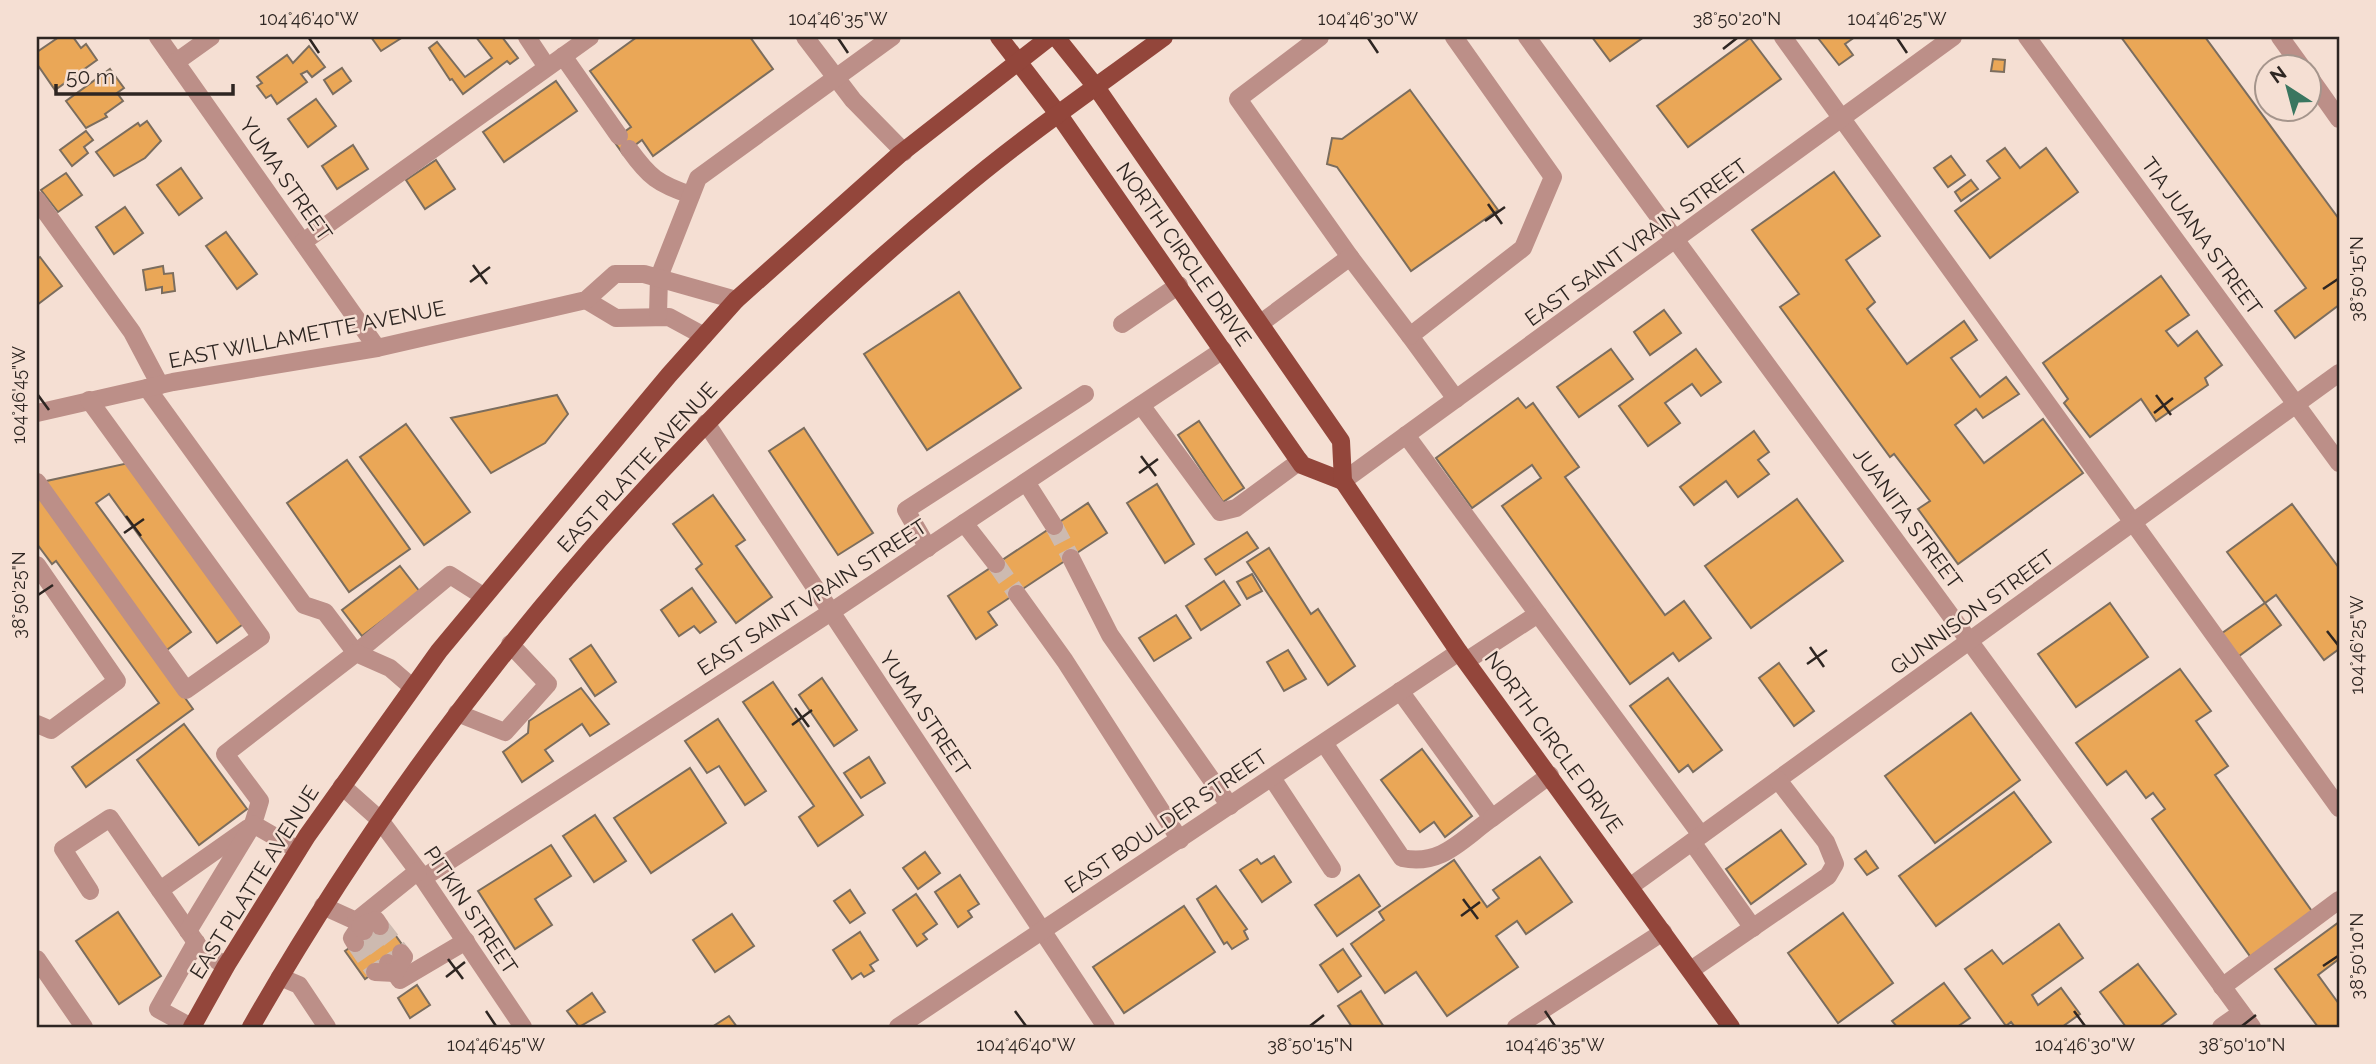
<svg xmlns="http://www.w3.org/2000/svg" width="2376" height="1064" font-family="Raleway,sans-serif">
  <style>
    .building { fill: #eaa757; stroke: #7b6d5e; stroke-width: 2 }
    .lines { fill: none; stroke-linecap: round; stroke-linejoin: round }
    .minor-tunnel { stroke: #cdbab0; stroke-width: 18; stroke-dasharray: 18 9; stroke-linecap: butt }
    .minor { stroke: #bc8f88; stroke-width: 18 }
    .major { stroke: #93463b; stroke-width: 18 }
    .ticks { fill: none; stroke: #2e2622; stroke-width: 2.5 }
    .labels { text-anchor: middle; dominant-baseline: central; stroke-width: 5; stroke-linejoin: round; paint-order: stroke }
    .street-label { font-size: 21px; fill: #2e2622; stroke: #f5dfd3 }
    .neatline { fill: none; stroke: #2e2622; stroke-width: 2.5 }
    .ticks-label { font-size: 18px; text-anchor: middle; fill: #2e2622 }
  </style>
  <rect width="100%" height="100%" fill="#f5dfd3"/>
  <g class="building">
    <path d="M59,37H73L81,48L86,44L97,60L55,90L37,64V52Z"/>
    <path d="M371,37H403L381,51Z"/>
    <path d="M476,37H502L518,58L510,64L507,61L463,94L452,79L450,80L429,48L437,42L465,77L492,58Z"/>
    <path d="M637,37H750L773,69L653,156L642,140L623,154L613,140L631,127L590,71Z"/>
    <path d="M1592,37H1644L1610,61Z"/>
    <path d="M1855,37L1845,44L1853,55L1839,65L1818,38Z"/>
    <path d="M2121,37H2205L2339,219V305L2295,338L2275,311L2306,288Z"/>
    <path d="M1750,38L1781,79L1688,147L1657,106Z"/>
    <path d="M309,46L325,67L312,77L307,71L301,74L307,82L277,104L271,95L266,98L257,86L262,83L257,77L287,55L293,63Z"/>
    <path d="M1993,59L2005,60L2004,72L1991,71Z"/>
    <path d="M342,68L351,81L333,94L324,80Z"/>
    <path d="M110,69L124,88L117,93L123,101L105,114L107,117L86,128L66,101Z"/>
    <path d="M556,81L577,111L504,162L483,132Z"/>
    <path d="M1410,90L1498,210L1411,271L1337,167L1327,164L1332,138L1342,139Z"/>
    <path d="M316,99L336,126L308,147L288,119Z"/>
    <path d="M147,121L161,141L145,158L114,176L96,152L138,123L140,126Z"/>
    <path d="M86,131L93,140L84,147L88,153L72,166L60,150Z"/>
    <path d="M353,145L368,169L337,189L322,166Z"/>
    <path d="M2005,148L2020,168L2046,148L2078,192L1990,258L1955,211L2000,178L1987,161Z"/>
    <path d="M1951,156L1965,175L1948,187L1934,168Z"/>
    <path d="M436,160L455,189L425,209L406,180Z"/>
    <path d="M181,168L202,198L179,215L157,185Z"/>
    <path d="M1834,172L1880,236L1846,260L1875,302L1867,309L1907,364L1964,321L1977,340L1951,358L1980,397L2006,377L2019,394L1983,418L1976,409L1955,425L1984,463L2043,419L2083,473L1958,564L1918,509L1930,501L1894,454L1890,457L1780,307L1799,294L1752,230Z"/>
    <path d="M66,173L82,195L58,212L41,190Z"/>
    <path d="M1971,180L1978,189L1961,201L1955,192Z"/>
    <path d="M125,207L143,233L114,254L96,227Z"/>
    <path d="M226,232L257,274L237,289L206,246Z"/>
    <path d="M40,257L62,286L37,305V259Z"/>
    <path d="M163,266L164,274L173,273L175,291L162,293V287L146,290L143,270Z"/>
    <path d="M2161,276L2189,315L2166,331L2178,346L2197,331L2222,365L2205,378L2208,385L2156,421L2141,399L2090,437L2064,403L2068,399L2043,363Z"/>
    <path d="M959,292L1021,388L927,450L864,354Z"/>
    <path d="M1664,310L1681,333L1650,355L1634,332Z"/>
    <path d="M1611,349L1633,379L1579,417L1557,387Z"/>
    <path d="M1696,349L1721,382L1701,396L1692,384L1665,403L1680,423L1648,446L1619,406Z"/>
    <path d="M557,395L568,414L545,443L491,473L451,418Z"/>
    <path d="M1518,398L1526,408L1533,403L1579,467L1565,477L1665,615L1684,601L1711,638L1679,661L1673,653L1630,684L1502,506L1541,478L1532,465L1472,508L1436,458Z"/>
    <path d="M1199,421L1244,488L1223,502L1178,435Z"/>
    <path d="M406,424L470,512L424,545L360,457Z"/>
    <path d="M804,428L873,533L838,555L769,451Z"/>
    <path d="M1754,431L1769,452L1758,460L1769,474L1738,497L1726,481L1694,505L1680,487Z"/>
    <path d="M347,460L410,549L349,592L287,503Z"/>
    <path d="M133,462L246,622L217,643L109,494L96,503L191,632L164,652L42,482Z"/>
    <path d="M1157,484L1194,544L1165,563L1127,503Z"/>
    <path d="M713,495L745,540L736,546L772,597L736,623L696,569L702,564L673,524Z"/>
    <path d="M40,496L193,709L86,787L72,767L159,703L56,561L52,564L37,544V498Z"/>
    <path d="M1797,499L1843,561L1751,628L1705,566Z"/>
    <path d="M1088,503L1107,533L988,612L997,625L976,639L948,596Z"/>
    <path d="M2292,504L2339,568V649L2324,660L2276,595L2265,603L2227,552Z"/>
    <path d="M1247,532L1258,548L1216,575L1205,559Z"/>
    <path d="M1269,548L1311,614L1318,609L1355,666L1328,685L1247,562Z"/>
    <path d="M400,566L420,592L362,636L342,610Z"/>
    <path d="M1252,574L1262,591L1247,599L1237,582Z"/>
    <path d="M1224,581L1240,605L1201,630L1186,606Z"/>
    <path d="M692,588L716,622L700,633L694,626L679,636L661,610Z"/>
    <path d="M2110,603L2148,657L2076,707L2038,654Z"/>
    <path d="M2265,603L2281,625L2235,659L2218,636Z"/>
    <path d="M1176,615L1191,638L1154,661L1139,638Z"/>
    <path d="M591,645L616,682L595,696L570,659Z"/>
    <path d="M1288,650L1306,679L1284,691L1267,662Z"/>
    <path d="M1779,663L1814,711L1794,726L1759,678Z"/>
    <path d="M2180,669L2211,711L2196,721L2228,766L2215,775L2314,914L2252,959L2152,819L2165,809L2153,793L2146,798L2126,771L2107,785L2076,743Z"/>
    <path d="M822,678L857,730L834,746L799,695Z"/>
    <path d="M1668,678L1722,750L1693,772L1688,765L1679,772L1630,706Z"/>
    <path d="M773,682L863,815L818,846L799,817L814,806L743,702Z"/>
    <path d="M581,688L609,724L590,736L582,724L545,750L553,761L522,782L503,752L528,733L529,721Z"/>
    <path d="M1971,713L2020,780L1935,843L1885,776Z"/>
    <path d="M718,719L766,791L745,805L719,766L707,773L685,741Z"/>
    <path d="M184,724L247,809L199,845L137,760Z"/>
    <path d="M1422,749L1472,816L1445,837L1434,822L1420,832L1381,780Z"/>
    <path d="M869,757L885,783L861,798L844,773Z"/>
    <path d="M690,768L726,823L651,873L614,818Z"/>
    <path d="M2014,792L2051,842L1936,926L1899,876Z"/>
    <path d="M595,815L626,861L594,882L563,836Z"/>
    <path d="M1781,830L1806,864L1751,904L1726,869Z"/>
    <path d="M551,845L571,876L535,899L552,925L515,949L478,891Z"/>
    <path d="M1866,851L1878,868L1867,875L1855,859Z"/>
    <path d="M925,852L940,873L918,889L903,868Z"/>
    <path d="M1274,856L1291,882L1262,902L1240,870L1257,859L1261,864Z"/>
    <path d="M1540,857L1572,902L1526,934L1517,921L1496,936L1518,967L1447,1016L1416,972L1385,993L1351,944L1384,920L1379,912L1454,860L1487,907L1499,898L1493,890Z"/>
    <path d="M960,875L979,904L968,911L972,917L958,927L935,892Z"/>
    <path d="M1359,875L1380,906L1337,936L1315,905Z"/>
    <path d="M1216,886L1247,929L1244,931L1248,939L1232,949L1227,942L1224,944L1197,899Z"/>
    <path d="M850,890L865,913L850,923L834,901Z"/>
    <path d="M916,894L937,924L923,934L927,939L917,946L893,910Z"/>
    <path d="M1184,906L1215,952L1124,1013L1093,967Z"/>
    <path d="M118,912L161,976L119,1004L76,941Z"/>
    <path d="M1843,913L1893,983L1838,1023L1788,953Z"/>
    <path d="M732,914L754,946L715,972L693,940Z"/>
    <path d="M386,922L406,950L365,979L345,951Z"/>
    <path d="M2339,922V959L2318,975L2339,1004V1027H2318L2275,969Z"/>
    <path d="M2059,924L2083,958L2032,995L2038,1005L2061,988L2080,1014L2062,1027H2015L2011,1022L2006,1026L1965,969L1992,950L2003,964Z"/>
    <path d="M860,932L878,960L870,965L874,971L864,977L861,973L852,979L833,950Z"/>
    <path d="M1343,949L1361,976L1338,992L1320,965Z"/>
    <path d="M2138,964L2176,1014L2159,1027H2126L2100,992Z"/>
    <path d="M1944,983L1970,1018L1957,1027H1897L1892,1021Z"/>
    <path d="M417,985L430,1005L410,1018L398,998Z"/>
    <path d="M1361,991L1384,1027H1352L1338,1006Z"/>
    <path d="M592,993L605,1012L579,1027L567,1011Z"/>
    <path d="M729,1016L737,1027H712Z"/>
  </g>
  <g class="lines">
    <g class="minor-tunnel">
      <path d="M1054,526L1071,558"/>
      <path d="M996,564L1017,594"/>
      <path d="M380,926L401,953"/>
      <path d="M367,935L388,963"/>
      <path d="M355,943L375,972"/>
    </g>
    <g class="minor">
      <path d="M158,37L377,348"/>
      <path d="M527,37L547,67"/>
      <path d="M805,37L853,100L904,152"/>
      <path d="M1320,37L1238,99L1350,257"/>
      <path d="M1454,37L1553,177L1523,248L1410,336L1456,399"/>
      <path d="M1527,37L2252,1027"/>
      <path d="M1783,37L2339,808"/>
      <path d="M2027,37L2339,463"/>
      <path d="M2280,37L2301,66"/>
      <path d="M563,56L619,136"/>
      <path d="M176,62L211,37"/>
      <path d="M2310,78L2339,119"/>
      <path d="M629,149C649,177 658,184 691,195"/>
      <path d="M37,200L132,332L160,385"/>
      <path d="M303,242L590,37"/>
      <path d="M586,300L616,318L669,317L704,336"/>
      <path d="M658,315L659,277L698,178L892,37"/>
      <path d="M1261,323L1350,257L1410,336"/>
      <path d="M1122,324L1179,285"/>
      <path d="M147,388L304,605L325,612L356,653L450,575L483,596"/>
      <path d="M1141,405L1220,512L1236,508L1300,461"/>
      <path d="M37,413L173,382L377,348L586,300L615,274H644L736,300"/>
      <path d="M706,423L1106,1027"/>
      <path d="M1406,435L1538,614"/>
      <path d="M1343,481L1953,37"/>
      <path d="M37,482L186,690L261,637L89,400"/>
      <path d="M1026,482L1054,526"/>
      <path d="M964,523L996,564"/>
      <path d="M928,548L906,510L1085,394"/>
      <path d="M1071,558L1110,635L1230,806"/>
      <path d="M37,565L117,681L51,730L37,724"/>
      <path d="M1017,594L1065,661L1180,840"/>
      <path d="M1466,661L1538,614L1701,835"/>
      <path d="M457,713L505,732L548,684L510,644"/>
      <path d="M1324,743L1402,858C1442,866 1461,840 1492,818L1400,691"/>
      <path d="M1272,778L1332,869"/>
      <path d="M342,786L379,819L418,871L523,1027"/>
      <path d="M1492,818L1550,775"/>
      <path d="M1692,842L1753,928"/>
      <path d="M298,850L253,824L260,801L225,754L356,653L390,668L412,687"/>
      <path d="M423,878L831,612L1223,350"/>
      <path d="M1631,886L2339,373"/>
      <path d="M160,890L248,828"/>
      <path d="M90,891L63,849L110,818L202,951L226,966"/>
      <path d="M323,906L356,921L360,926L352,938L355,943"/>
      <path d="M356,921L418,871"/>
      <path d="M188,931L253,824"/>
      <path d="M364,931L360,926L376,920L380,926"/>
      <path d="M37,959L84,1027"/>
      <path d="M388,963L400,980L466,941"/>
      <path d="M1691,970L1828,876L1835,864L1826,842L1778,780"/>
      <path d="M375,972L395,973L404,957L401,953"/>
      <path d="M280,977L299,985L327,1027"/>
      <path d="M2222,987L2339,900"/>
      <path d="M191,1027L158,1009L196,942"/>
      <path d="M898,1027L1459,652"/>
      <path d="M1516,1027L1663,932"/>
      <path d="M2221,1027L2241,1013"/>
    </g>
    <g class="major">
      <path d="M999,37L1059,115L1302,465L1343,481"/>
      <path d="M1056,37L1096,87L1341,441L1343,481L1459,652L1731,1027"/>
      <path d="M192,1027L226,966L307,836L439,651L669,375L736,300L900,154L1050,37"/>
      <path d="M251,1027C433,708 674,427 957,193C1023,137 1095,88 1164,37"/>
    </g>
  </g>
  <path class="ticks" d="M309,38L319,53M838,38L848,53M1368,38L1378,53M1897,38L1907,53M1723,49L1737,38M1488,204L1502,224M1485,221L1505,207M473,265L487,284M470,282L490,267M2323,289L2338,279M38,395L49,410M2156,395L2171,415M2154,413L2173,398M1141,456L1156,476M1139,473L1158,459M126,516L141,536M124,533L144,519M38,595L53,585M2327,631L2338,645M1810,647L1824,667M1807,664L1827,650M795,708L809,727M792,725L812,710M1463,899L1478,919M1461,916L1480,902M448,959L463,979M2323,966L2338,956M446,977L465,962M486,1011L496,1026M1015,1011L1026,1026M1545,1011L1555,1026M2074,1011L2085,1026M1310,1026L1324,1015M2242,1026L2256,1015"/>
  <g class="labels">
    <g class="street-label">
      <text transform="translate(286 179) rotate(55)">YUMA STREET</text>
      <text transform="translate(2202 236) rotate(54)">TIA JUANA STREET</text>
      <text transform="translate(1636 242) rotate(-36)">EAST SAINT VRAIN STREET</text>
      <text transform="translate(1184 254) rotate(55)">NORTH CIRCLE DRIVE</text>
      <text transform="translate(307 334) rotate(-11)">EAST WILLAMETTE AVENUE</text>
      <text transform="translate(637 467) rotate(-47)">EAST PLATTE AVENUE</text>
      <text transform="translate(1908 518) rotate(54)">JUANITA STREET</text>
      <text transform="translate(812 597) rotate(-33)">EAST SAINT VRAIN STREET</text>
      <text transform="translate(1972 612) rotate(-36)">GUNNISON STREET</text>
      <text transform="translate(925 713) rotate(56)">YUMA STREET</text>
      <text transform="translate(1554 742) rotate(54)">NORTH CIRCLE DRIVE</text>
      <text transform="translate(1166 821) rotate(-34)">EAST BOULDER STREET</text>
      <text transform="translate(254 882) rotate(-58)">EAST PLATTE AVENUE</text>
      <text transform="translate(471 910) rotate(56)">PITKIN STREET</text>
    </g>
  </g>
  <rect width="2376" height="1064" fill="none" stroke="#f5dfd3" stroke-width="77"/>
  <g transform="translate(2288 88) rotate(324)"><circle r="33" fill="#f5dfd3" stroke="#a5958c" stroke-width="2"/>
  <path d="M0-5L12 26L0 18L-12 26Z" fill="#3a7660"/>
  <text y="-10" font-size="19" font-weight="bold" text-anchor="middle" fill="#2e2622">N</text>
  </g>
  <path d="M56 84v10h177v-10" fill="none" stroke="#2e2622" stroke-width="3.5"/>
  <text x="66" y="84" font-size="21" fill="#2e2622" stroke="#f5dfd3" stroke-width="5" paint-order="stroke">50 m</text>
  <rect x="38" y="38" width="2300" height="988" class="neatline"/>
  <g class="ticks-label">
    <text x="309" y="25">104°46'40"W</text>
    <text x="838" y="25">104°46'35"W</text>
    <text x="1368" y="25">104°46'30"W</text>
    <text x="1737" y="25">38°50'20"N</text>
    <text x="1897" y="25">104°46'25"W</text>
    <text transform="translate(2357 279) rotate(-90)" y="6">38°50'15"N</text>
    <text transform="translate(19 395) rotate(-90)" y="6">104°46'45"W</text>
    <text transform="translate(19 595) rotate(-90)" y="6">38°50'25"N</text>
    <text transform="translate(2357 645) rotate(-90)" y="6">104°46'25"W</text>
    <text transform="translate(2357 956) rotate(-90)" y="6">38°50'10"N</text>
    <text x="496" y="1051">104°46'45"W</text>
    <text x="1026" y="1051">104°46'40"W</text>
    <text x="1310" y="1051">38°50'15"N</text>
    <text x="1555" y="1051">104°46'35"W</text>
    <text x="2085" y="1051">104°46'30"W</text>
    <text x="2242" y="1051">38°50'10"N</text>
  </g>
</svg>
